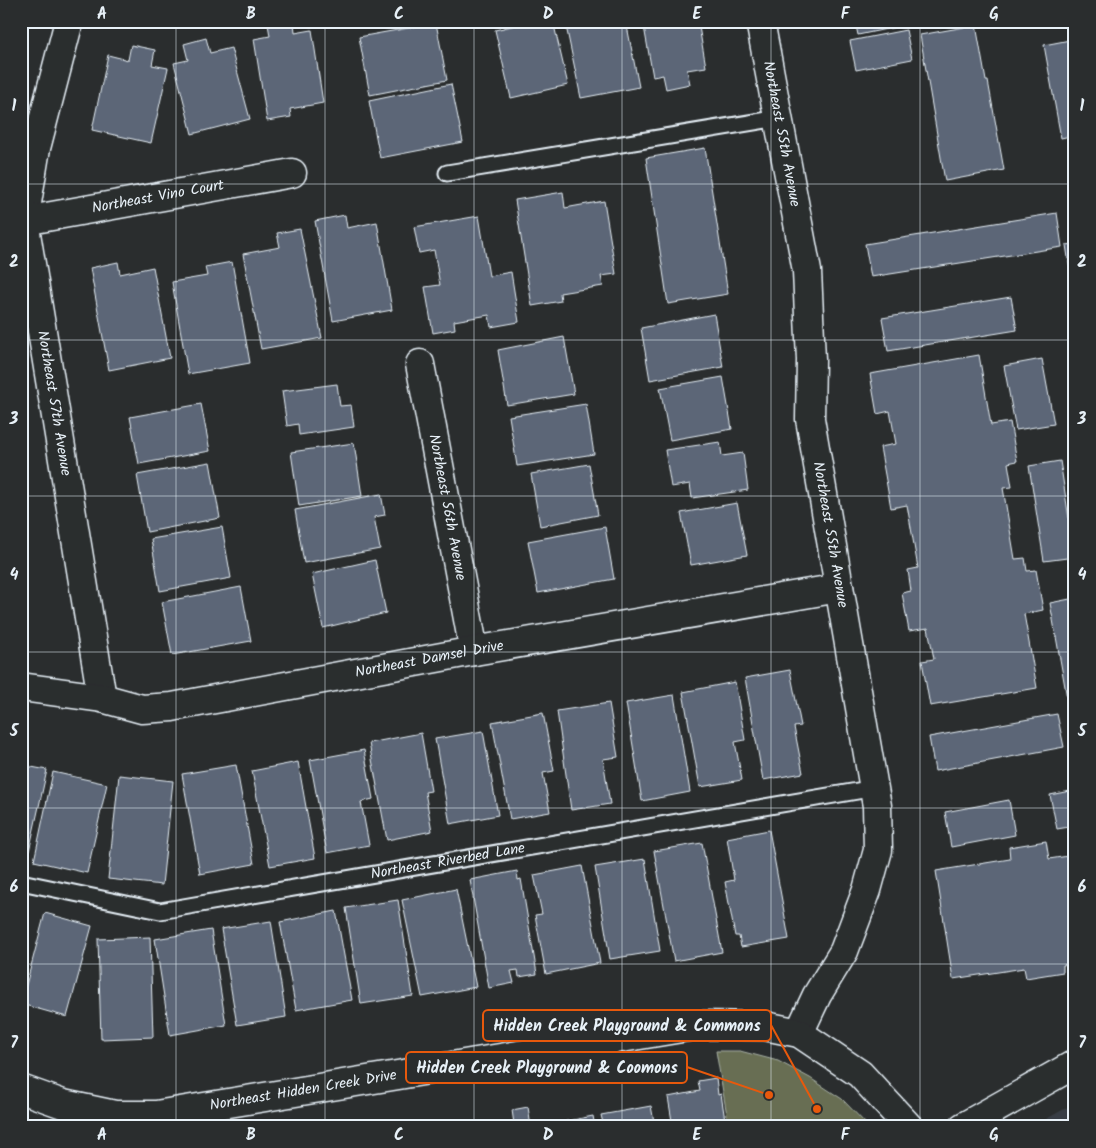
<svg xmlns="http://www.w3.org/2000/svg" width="1096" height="1148" font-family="Kalam,sans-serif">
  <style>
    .built { fill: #393e44 }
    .green { fill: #676e53; stroke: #a8b0a6 }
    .building { fill: #5c6677; stroke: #e8f1f8 }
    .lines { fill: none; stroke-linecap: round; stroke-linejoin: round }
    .lane-casing { stroke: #e8f1f8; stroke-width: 19 }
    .street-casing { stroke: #e8f1f8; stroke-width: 31 }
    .lane { stroke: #2a2d2e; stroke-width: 15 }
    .street { stroke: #2a2d2e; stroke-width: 28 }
    .grid { fill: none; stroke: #e8f1f8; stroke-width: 1; stroke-opacity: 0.55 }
    .labels { text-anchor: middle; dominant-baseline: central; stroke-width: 5; stroke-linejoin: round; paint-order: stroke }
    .street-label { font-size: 15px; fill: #e8f1f8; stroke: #2a2d2e }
    .leader { fill: none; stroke: #e8590c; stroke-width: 2 }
    .callout-dot { fill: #e8590c; stroke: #2a2d2e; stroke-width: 2 }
    .callout { fill: #2a2d2e; stroke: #e8590c; stroke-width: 2 }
    .callout-label { font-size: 16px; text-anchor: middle; font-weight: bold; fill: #e8f1f8 }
    .neatline { fill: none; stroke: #e8f1f8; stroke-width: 2 }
    .grid-label { font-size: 16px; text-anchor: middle; font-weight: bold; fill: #e8f1f8 }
  </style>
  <rect width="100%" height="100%" fill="#2a2d2e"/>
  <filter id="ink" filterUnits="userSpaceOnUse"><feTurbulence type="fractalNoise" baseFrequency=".02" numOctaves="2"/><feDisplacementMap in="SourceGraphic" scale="10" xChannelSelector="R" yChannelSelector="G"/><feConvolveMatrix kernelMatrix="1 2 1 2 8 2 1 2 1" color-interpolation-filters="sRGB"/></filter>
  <g filter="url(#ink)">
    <path class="built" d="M1075,1103V1127H1032Z"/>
    <path class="green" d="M716,1051H740L778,1061L810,1078L842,1099L869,1127H729Z"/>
    <g class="building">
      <path d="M287,21H294L295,33L312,30L323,103L290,109L291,117L267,121L254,39L270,36L268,24Z"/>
      <path d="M533,21H553L568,85L511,98L495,30Z"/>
      <path d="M565,21H626L639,87L581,98Z"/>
      <path d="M643,21H698L706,67L687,70L690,84L666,89L663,75L653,77Z"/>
      <path d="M855,21H925L858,35Z"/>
      <path d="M436,23L447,80L370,95L359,37Z"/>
      <path d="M976,25L986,81H988L1004,170L945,181L920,35Z"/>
      <path d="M906,30L912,59L856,70L850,41Z"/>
      <path d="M206,38L210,53L231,48L250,119L192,134L174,63L188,60L184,44Z"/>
      <path d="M1075,39V135L1061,138L1044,45Z"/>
      <path d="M131,45L155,50L152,65L168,68L151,143L92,130L108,55L128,60Z"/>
      <path d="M451,84L463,142L380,158L369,101Z"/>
      <path d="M705,148L728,294L668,304L646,158Z"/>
      <path d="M563,192L565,208L604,201L616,274L601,276L603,286L560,293L561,301L532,306L515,200Z"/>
      <path d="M1057,213L1062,247L871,277L865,244Z"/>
      <path d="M345,215L347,228L377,222L392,310L333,321L315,221Z"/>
      <path d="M479,216L489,276L511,272L519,322L491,327L489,315L454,321L455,329L433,333L425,287L440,285L434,250L419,253L414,227Z"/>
      <path d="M300,229L322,338L261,349L243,254L280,247L277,233Z"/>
      <path d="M1075,244V301L1066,245Z"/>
      <path d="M118,262L120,274L153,267L170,358L109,370L90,268Z"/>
      <path d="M232,262L250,363L188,374L172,282L207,276L205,267Z"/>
      <path d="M1011,297L1017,330L888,351L882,318Z"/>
      <path d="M714,314L723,367L650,380L641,328Z"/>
      <path d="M564,337L574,394L507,405L498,350Z"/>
      <path d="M979,355L991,425L1010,422L1017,461L1008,463L1012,487L1003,488L1015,559L1025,558L1027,571L1036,570L1043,610L1024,614L1037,688L930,706L922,661L934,659L928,628L909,631L902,593L911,591L908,570L918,568L907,505L891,508L880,447L896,444L890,411L877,414L870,374Z"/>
      <path d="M1042,359L1054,424L1016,430L1004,366Z"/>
      <path d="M723,377L732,429L670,440L660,388Z"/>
      <path d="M337,384L340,406L351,405L354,427L299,435L298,424L287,426L282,391Z"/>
      <path d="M201,404L210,451L139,464L130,417Z"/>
      <path d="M586,404L594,454L517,466L509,416Z"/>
      <path d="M720,442L722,456L743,453L748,490L692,498L690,484L671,487L665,450Z"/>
      <path d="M354,443L362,496L299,506L291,452Z"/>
      <path d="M1060,461L1075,557L1044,561L1029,466Z"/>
      <path d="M210,462L220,518L147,532L137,475Z"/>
      <path d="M589,464L598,515L540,526L531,474Z"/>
      <path d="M381,494L385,515L374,517L380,549L304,563L295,510Z"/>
      <path d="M737,503L747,555L691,565L681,513Z"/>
      <path d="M222,527L231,578L160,591L151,539Z"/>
      <path d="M605,527L614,579L538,593L528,541Z"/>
      <path d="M375,560L386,613L323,628L312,574Z"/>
      <path d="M241,587L251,641L172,655L162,602Z"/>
      <path d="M1075,598V696L1067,698L1050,603Z"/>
      <path d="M790,670L801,726L794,727L803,773L763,780L745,678Z"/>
      <path d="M735,682L745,740L735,742L742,780L700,787L683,692Z"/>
      <path d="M674,695L690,792L642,801L626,703Z"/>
      <path d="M609,703L618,757L603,759L610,804L571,810L557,711Z"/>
      <path d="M543,713L554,771L543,773L550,812L510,819L492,722Z"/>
      <path d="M1057,714L1064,747L935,771L929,737Z"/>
      <path d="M483,731L498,815L450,824L435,739Z"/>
      <path d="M421,733L431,791L425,792L432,831L387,840L369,743Z"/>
      <path d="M364,750L373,799L361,802L369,845L327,853L310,760Z"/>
      <path d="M298,762L315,858L270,866L252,771Z"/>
      <path d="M21,765L47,770L28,856L21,855Z"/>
      <path d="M236,765L254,864L200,874L182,774Z"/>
      <path d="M53,772L107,784L87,873L34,861Z"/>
      <path d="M119,775L173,781L162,885L108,879Z"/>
      <path d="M1075,790V826L1057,829L1050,795Z"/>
      <path d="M1009,800L1015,835L951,847L945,812Z"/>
      <path d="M769,830L789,939L741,947L739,936H735L725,882L734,880L727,838Z"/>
      <path d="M1046,841L1049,859L1075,855V963L1063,965V972L1026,978L1024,968L953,979L936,871L1010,859L1009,847Z"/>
      <path d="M702,843L722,952L674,961L654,851Z"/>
      <path d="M645,859L660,951L610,959L595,867Z"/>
      <path d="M582,866L600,963L546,974L535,915L542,914L534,875Z"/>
      <path d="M517,871L518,880L521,879L537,974L519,977L518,970L511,971L514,983L489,988L470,880Z"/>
      <path d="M456,889L476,987L422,997L402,900Z"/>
      <path d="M398,900L413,996L361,1004L346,908Z"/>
      <path d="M336,911L352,1000L296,1010L280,922Z"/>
      <path d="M45,913L92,926L67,1017L21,1004Z"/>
      <path d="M271,921L286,1017L237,1025L221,929Z"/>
      <path d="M211,930L226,1025L170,1035L155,939Z"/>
      <path d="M150,937L153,1037L101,1039L98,939Z"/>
      <path d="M716,1078L718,1095L721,1094L726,1127H673L668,1097L700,1091L698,1081Z"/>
      <path d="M651,1106L655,1127H604L601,1115Z"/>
      <path d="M528,1107L531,1127H498L514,1124L512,1110Z"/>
      <path d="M593,1116L595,1127H537Z"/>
    </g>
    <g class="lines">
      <g class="lane-casing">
        <g id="lane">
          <path d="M447,173L779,118"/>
          <path id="s1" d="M21,882L160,911L875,788"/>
        </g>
      </g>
      <g class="street-casing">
        <g id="street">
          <path id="s2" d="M69,21L36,148L24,221L102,698"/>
          <path id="s3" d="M760,21L807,271L811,360L810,419L877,806L878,850L867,890L844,951L817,995L799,1033"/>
          <path id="s4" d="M24,221L292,173"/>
          <path id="s5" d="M420,364L474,651"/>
          <path id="s6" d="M21,687L102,698L142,709L172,707L474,651L839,588"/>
          <path id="s7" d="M21,1089L63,1104L115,1115H156L700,1025L765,1026L799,1033L860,1074L909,1127"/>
          <path d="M963,1127L1075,1064"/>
        </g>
      </g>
      <use href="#lane" class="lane"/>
      <use href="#street" class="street"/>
    </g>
  </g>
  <path class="grid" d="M176,21V1127M325,21V1127M474,21V1127M622,21V1127M771,21V1127M920,21V1127M21,184H1075M21,340H1075M21,496H1075M21,652H1075M21,808H1075M21,964H1075"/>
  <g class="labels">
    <g class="street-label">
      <text stroke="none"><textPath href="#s3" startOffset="115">Northeast 55th Avenue</textPath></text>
      <text stroke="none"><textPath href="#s4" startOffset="136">Northeast Vino Court</textPath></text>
      <text stroke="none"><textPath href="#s2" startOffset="390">Northeast 57th Avenue</textPath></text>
      <text stroke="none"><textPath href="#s5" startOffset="146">Northeast 56th Avenue</textPath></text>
      <text stroke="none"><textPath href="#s3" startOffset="520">Northeast 55th Avenue</textPath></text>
      <text stroke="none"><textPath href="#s6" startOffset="415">Northeast Damsel Drive</textPath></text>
      <text stroke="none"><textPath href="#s1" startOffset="434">Northeast Riverbed Lane</textPath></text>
      <text stroke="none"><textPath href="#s7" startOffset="288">Northeast Hidden Creek Drive</textPath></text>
    </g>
  </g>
  <path class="leader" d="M817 1109L771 1025M769 1095L687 1067"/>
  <g class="callout-dot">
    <circle cx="817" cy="1109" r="5"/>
    <circle cx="769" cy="1095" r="5"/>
  </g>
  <g class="callout">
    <rect x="483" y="1010" width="288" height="31" rx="5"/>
    <rect x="406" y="1052" width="281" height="31" rx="5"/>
  </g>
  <g class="callout-label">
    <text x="627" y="1031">Hidden Creek Playground &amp; Commons</text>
    <text x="547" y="1073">Hidden Creek Playground &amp; Coomons</text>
  </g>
  <rect width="1096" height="1148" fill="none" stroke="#2a2d2e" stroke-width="55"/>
  <rect x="28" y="28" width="1040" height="1092" class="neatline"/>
  <g class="grid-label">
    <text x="102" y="19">A</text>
    <text x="251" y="19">B</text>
    <text x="399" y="19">C</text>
    <text x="548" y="19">D</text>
    <text x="697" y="19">E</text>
    <text x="845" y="19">F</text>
    <text x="994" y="19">G</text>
    <text x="14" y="111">1</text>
    <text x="1082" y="111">1</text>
    <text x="14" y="267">2</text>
    <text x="1082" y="267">2</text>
    <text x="14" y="424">3</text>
    <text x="1082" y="424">3</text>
    <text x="14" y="580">4</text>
    <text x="1082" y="580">4</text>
    <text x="14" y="736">5</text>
    <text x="1082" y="736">5</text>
    <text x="14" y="892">6</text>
    <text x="1082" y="892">6</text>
    <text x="14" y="1048">7</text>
    <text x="1082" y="1048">7</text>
    <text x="102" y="1140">A</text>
    <text x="251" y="1140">B</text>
    <text x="399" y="1140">C</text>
    <text x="548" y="1140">D</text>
    <text x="697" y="1140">E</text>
    <text x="845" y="1140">F</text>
    <text x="994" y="1140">G</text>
  </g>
</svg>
